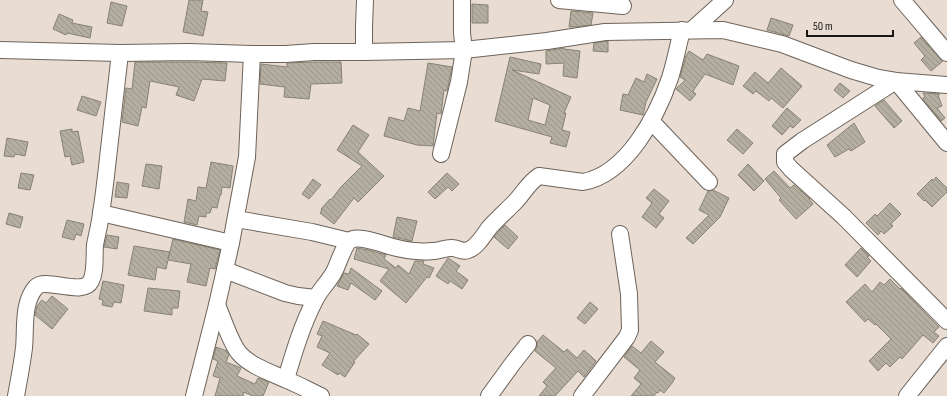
<svg xmlns="http://www.w3.org/2000/svg" width="947" height="396" font-family="'Sofia Sans Condensed',sans-serif">
  <style>
    .building { fill: url(#building-back-hatch); stroke: #888275; fill-rule: evenodd }
    .lines { fill: none; stroke-linecap: round; stroke-linejoin: round }
    .minor-casing { stroke: #6d635a; stroke-width: 18 }
    .minor { stroke: #fff; stroke-width: 16 }
  </style>
  <defs>
    <pattern id="building-back-hatch" width="6" height="6" patternUnits="userSpaceOnUse"><rect width="6" height="6" fill="#b4aea1"/><path d="M-1 5l2 2M0 0l6 6M5-1l2 2" fill="none" stroke="#9a958a"/></pattern>
  </defs>
  <rect width="100%" height="100%" fill="#e9ddd3"/>
  <g class="building">
    <path d="M189,0H203L201,11L208,12L203,36L183,32Z"/>
    <path d="M111,2L127,6L122,26L107,23Z"/>
    <path d="M472,4L488,5V23H472Z"/>
    <path d="M571,11L593,13L591,25L573,27H569Z"/>
    <path d="M59,14L73,20L72,23L92,27L90,38L67,33L66,35L53,29Z"/>
    <path d="M771,18L793,25L789,36L767,30Z"/>
    <path d="M921,37L940,59L943,61L931,71L921,60L925,56L914,43Z"/>
    <path d="M608,41V52L593,51L594,43Z"/>
    <path d="M564,48V49L580,51L577,78L563,76L564,63L546,64V51Z"/>
    <path d="M689,51L703,60L707,54L739,66L733,85L705,74L693,91L696,94L690,101L676,89L685,80L680,77L686,56Z"/>
    <path d="M510,57L541,64L539,74L512,70L571,97L564,113H566L562,130L570,132L566,147L550,143L552,137L495,121ZM533,98L550,105L545,125L528,120Z"/>
    <path d="M135,62H189L227,63L225,81L202,79L194,101L176,95L179,87L150,81L146,108L142,107L138,126L122,122L126,88L132,89Z"/>
    <path d="M314,62H341L342,83L311,84L309,99L284,97L285,87L260,84L261,64L287,67V63Z"/>
    <path d="M428,63L452,67L447,91L444,90L441,114L437,113L433,146L417,145L384,136L389,117L404,121L408,108L420,111Z"/>
    <path d="M781,68L802,86L783,108L771,98L769,101L756,91L753,94L743,86L755,72L768,83Z"/>
    <path d="M647,74L657,79L646,102L643,115L620,110L623,94L628,95L636,78L644,82Z"/>
    <path d="M840,83L850,91L843,98L834,90Z"/>
    <path d="M923,93L940,94L938,95L942,106L937,108L945,118L941,121L924,100L923,98L925,97Z"/>
    <path d="M82,96L101,102L96,116L77,110Z"/>
    <path d="M884,100L902,121L894,128L875,106Z"/>
    <path d="M787,108L801,120L793,128L790,126L782,135L772,126Z"/>
    <path d="M854,123L865,142L851,151L849,149L835,157L827,145Z"/>
    <path d="M353,125L369,135L358,152L384,176L358,202L354,198L334,224L320,213L322,210L321,209L330,199L331,200L340,188L362,166L337,150Z"/>
    <path d="M72,129V132L78,131L84,162L72,165L70,156L65,157L60,131Z"/>
    <path d="M737,129L753,143L743,154L727,140Z"/>
    <path d="M7,138L28,142L25,156L15,154L14,157L4,156Z"/>
    <path d="M211,162L233,166L230,188L222,187L221,195H220L217,208L212,207L210,213H206V217L199,216L197,225L184,222L188,199L196,201L198,187L206,188Z"/>
    <path d="M146,164L162,166L159,189L142,186Z"/>
    <path d="M748,164L764,181L754,191L738,175Z"/>
    <path d="M774,171L790,188L794,185L810,199H809L813,204L796,219L779,200L781,198L765,179Z"/>
    <path d="M21,173L34,175L30,190L18,188Z"/>
    <path d="M447,173L459,184L452,191L448,187L435,199L428,192Z"/>
    <path d="M936,177L947,188V192L932,207L925,200L924,201L917,194L932,179L933,181Z"/>
    <path d="M313,179L321,185L309,199L302,194Z"/>
    <path d="M117,182L129,184L127,198L115,197Z"/>
    <path d="M654,189L669,201L659,214L664,218L656,228L642,217L652,203L646,198Z"/>
    <path d="M713,190L729,198L720,217L693,244L686,238L709,215L699,210L708,191Z"/>
    <path d="M890,203L901,214L891,224L893,226L884,234L881,231L878,235L866,223L875,214L877,216Z"/>
    <path d="M9,213L23,217L20,228L6,224Z"/>
    <path d="M397,217L417,221L412,241L393,237Z"/>
    <path d="M67,220L84,224L81,236L76,234L74,240L62,237Z"/>
    <path d="M505,225L518,237L508,249L494,237Z"/>
    <path d="M107,235L119,237L117,249L104,247Z"/>
    <path d="M173,239L220,250L215,269L210,268L206,286L187,282L191,264L168,260L166,269L157,267L155,280L128,275L134,246L170,252L168,259Z"/>
    <path d="M357,248L368,250L386,255L384,259L396,268L398,265L409,274L415,261H424L423,264L434,268L429,278L427,277L406,303L380,281L389,269L354,259Z"/>
    <path d="M861,248L869,256L867,257L871,261L857,277L845,265Z"/>
    <path d="M448,258L460,266L456,271L468,280L462,289L450,281L448,284L436,276Z"/>
    <path d="M351,268L382,291L375,300L351,283L348,290L337,286L344,273L349,274Z"/>
    <path d="M890,279L900,289L901,288L939,327L934,332L939,336L933,343L923,335L902,359L900,357L890,367L886,363L878,371L869,361L891,339L876,324L875,325L868,319L865,322L846,302L865,284L872,292L880,282L884,285Z"/>
    <path d="M103,281L124,285L121,303L114,302L112,307L102,305L103,300L99,299Z"/>
    <path d="M148,288L180,291L178,308H172V315L144,311Z"/>
    <path d="M52,296L68,309L52,329L35,315L37,306L42,300L46,303Z"/>
    <path d="M590,302L598,309L585,324L577,318Z"/>
    <path d="M323,321L356,335L357,334L369,344L353,362H355L345,377L339,373L338,375L322,365L330,353L317,347L322,336L317,334Z"/>
    <path d="M543,335L564,352L567,349L577,358L584,350L596,361L584,377L578,371L555,396H539L547,386L543,382L556,368L535,351L537,346V342Z"/>
    <path d="M651,341L664,352L655,362L675,378L673,381V382L664,393L660,390L658,393L657,392L654,396H631L641,384L634,378L640,370L624,357L632,346L641,353Z"/>
    <path d="M216,347L227,351L229,355L226,362L241,368L237,376L255,384L258,378L269,382L263,396H253L244,392L243,396H215L220,378L213,376L218,361L213,359Z"/>
  </g>
  <g class="lines">
    <g class="minor-casing">
      <g id="minor">
        <path d="M559,0L623,6"/>
        <path d="M902,0L947,53"/>
        <path d="M692,30L725,0"/>
        <path d="M0,50L120,53L189,52L252,54H286L314,52H364L464,50L547,41L605,32L723,30L782,44L851,70L878,78L896,81L947,85"/>
        <path d="M364,52V27L365,0"/>
        <path d="M651,121L709,182"/>
        <path d="M947,143L896,81L802,141L785,154V162L791,169L844,217L947,321"/>
        <path d="M441,154L459,82L464,50L462,33V0"/>
        <path d="M101,213L231,243"/>
        <path d="M236,219L312,232L349,241"/>
        <path d="M225,270L285,293L298,296L316,298"/>
        <path d="M217,305C223,318 230,342 239,353C250,366 272,373 287,380C299,385 310,391 321,396"/>
        <path d="M286,379C294,352 302,325 315,300C320,289 330,281 335,270C339,262 345,241 353,239C360,237 373,241 380,243C397,249 414,253 433,251C439,251 445,248 451,248C457,247 462,253 468,250C476,248 484,235 489,228C497,219 506,211 514,203C523,194 529,182 539,176L583,182C627,174 657,116 670,78C675,62 678,46 682,30"/>
        <path d="M16,396C19,380 22,364 24,348C26,328 22,303 36,287C46,277 83,297 91,281C96,271 94,257 95,245C97,234 100,224 101,213C104,195 106,176 108,158C112,123 116,88 120,53"/>
        <path d="M194,396L217,305L231,243L247,157L252,54"/>
        <path d="M489,396L513,363L528,344"/>
        <path d="M582,396L627,337L630,330L629,294L620,234"/>
        <path d="M907,396L947,346"/>
      </g>
    </g>
    <use href="#minor" class="minor"/>
  </g>
  <path d="M807 30v6h86v-6" fill="none" stroke="#1a1612" stroke-width="2"/>
  <text x="813" y="30" font-size="12" fill="#1a1612" stroke="#e9ddd3" stroke-width="3" paint-order="stroke">50 m</text>
</svg>
